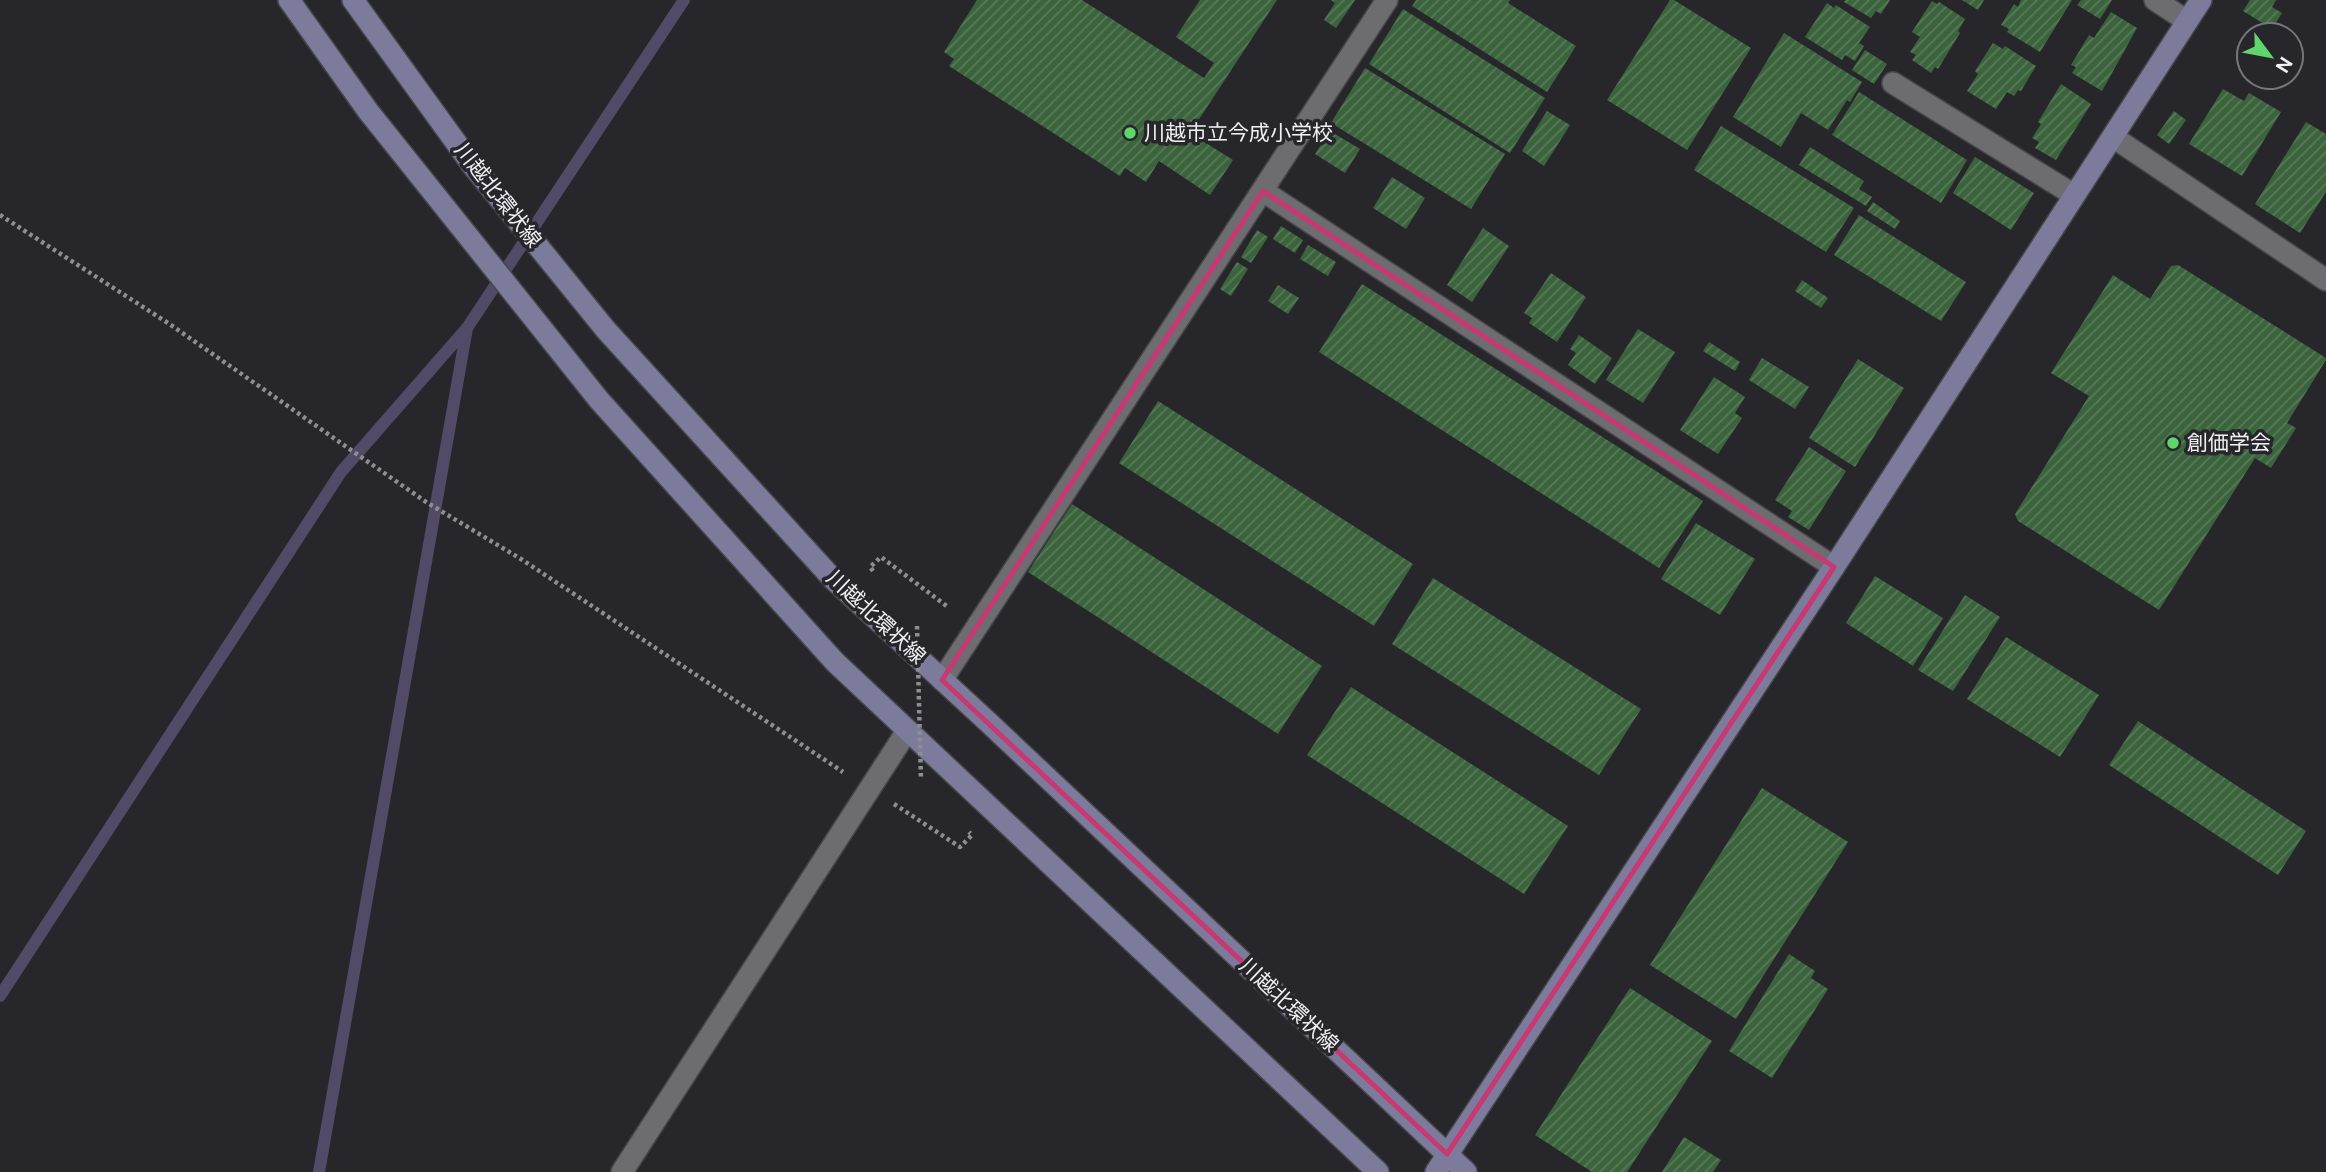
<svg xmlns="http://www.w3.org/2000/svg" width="2326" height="1172" font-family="'DM Sans','Noto Sans JP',sans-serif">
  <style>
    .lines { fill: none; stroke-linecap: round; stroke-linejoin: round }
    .stream { stroke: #524b68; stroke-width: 12 }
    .building { fill: url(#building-hatch) }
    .lane-casing { stroke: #46464a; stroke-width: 24 }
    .street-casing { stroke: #46464a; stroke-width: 24 }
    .secondary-casing { stroke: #46464a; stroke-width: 24 }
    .path { stroke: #8e8e92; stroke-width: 4.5; stroke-dasharray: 3.5 3.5; stroke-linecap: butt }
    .lane { stroke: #6c6c71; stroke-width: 21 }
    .street { stroke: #6c6c71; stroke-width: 21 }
    .secondary { stroke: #7d7b9b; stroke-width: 21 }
    .path-bridge { stroke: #8e8e92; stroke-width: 4.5; stroke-dasharray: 3.5 3.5; stroke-linecap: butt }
    .marked { fill: none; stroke: #c93872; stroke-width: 5; stroke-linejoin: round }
    .poi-dot { fill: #5fd56b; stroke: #27272b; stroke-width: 2.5 }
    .labels { text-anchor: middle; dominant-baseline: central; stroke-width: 7; stroke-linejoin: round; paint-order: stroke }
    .poi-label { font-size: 21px; fill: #f0f0f3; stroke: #27272b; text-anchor: start }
    .street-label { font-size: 21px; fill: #f0f0f3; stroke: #27272b }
  </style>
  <defs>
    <pattern id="building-hatch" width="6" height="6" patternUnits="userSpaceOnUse" patternTransform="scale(1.75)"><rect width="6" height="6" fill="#3b643d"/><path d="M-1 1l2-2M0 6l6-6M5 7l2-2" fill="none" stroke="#587a5a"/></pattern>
  </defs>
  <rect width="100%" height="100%" fill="#27272b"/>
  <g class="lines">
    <g class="stream">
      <path d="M0,996L341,472L467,328L684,0"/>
      <path d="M319,1172L467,328"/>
    </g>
  </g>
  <g class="building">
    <path d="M977,0H1082L1204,78L1214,63L1176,37L1200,0H1277L1190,133L1233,160L1210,195L1159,161L1146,182L1125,168L1120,176L949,66L954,59L944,52Z"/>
    <path d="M1331,0H1355L1336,28L1324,20L1335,3Z"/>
    <path d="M1416,0H1510L1508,3L1576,46L1547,92L1412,6Z"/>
    <path d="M1670,0H1674L1751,48L1687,150L1607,100Z"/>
    <path d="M1845,0H1890L1881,14L1876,11L1871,18L1844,2Z"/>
    <path d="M1962,0H1984L1978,10Z"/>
    <path d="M2021,0H2072L2040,52L2007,32L2009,29L2001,25L2014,4L2018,7Z"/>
    <path d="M2081,0H2112L2100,19L2077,5Z"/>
    <path d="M2250,0H2276L2272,7L2282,13L2272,29L2243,11Z"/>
    <path d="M1932,1L1937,4L1939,2L1965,19L1958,31L1960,33L1938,69L1935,67L1931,73L1912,60L1916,55L1910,52L1920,37L1912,32Z"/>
    <path d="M1827,3L1834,8L1836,5L1870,27L1859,43L1864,46L1855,61L1845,55L1842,60L1805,37Z"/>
    <path d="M1403,9L1545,98L1510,153L1369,64Z"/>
    <path d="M2111,12L2137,28L2102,91L2072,73L2076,67L2071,65L2089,35L2094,38Z"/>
    <path d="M1784,33L1862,82L1850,102L1847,100L1828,130L1801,113L1781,147L1733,117Z"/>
    <path d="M1993,43L2003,49L2005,46L2036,66L2021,91L2018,90L2014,96L2007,92L1996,109L1967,91L1978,74L1975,71Z"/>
    <path d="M1865,50L1887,64L1874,84L1852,70Z"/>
    <path d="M1365,68L1505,154L1471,209L1331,123Z"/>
    <path d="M2061,84L2091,104L2056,160L2035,148L2039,142L2032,138L2041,124L2038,122Z"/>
    <path d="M2223,89L2244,101L2249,93L2281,112L2242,176L2189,144Z"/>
    <path d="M1859,92L1967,160L1941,203L1832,135Z"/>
    <path d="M1547,111L1570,125L1544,166L1522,151Z"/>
    <path d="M2174,111L2186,120L2169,144L2157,135Z"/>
    <path d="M2306,122L2326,134V192L2300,233L2255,204Z"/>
    <path d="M1721,126L1854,208L1826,252L1694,170Z"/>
    <path d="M1330,131L1360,149L1345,173L1315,154Z"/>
    <path d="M1810,147L1864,181L1859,189L1872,197L1866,206L1799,165Z"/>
    <path d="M1975,157L2034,193L2011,230L1953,193Z"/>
    <path d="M1392,177L1425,198L1406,229L1373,208Z"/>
    <path d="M1873,202L1900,221L1895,229L1867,211Z"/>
    <path d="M1859,215L1966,282L1941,321L1834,255Z"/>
    <path d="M1281,226L1303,240L1295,253L1273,239Z"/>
    <path d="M1483,228L1509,246L1472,302L1447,285Z"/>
    <path d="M1257,230L1268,237L1251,263L1241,257Z"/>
    <path d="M1308,245L1336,262L1328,276L1300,259Z"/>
    <path d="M1237,262L1248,269L1231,296L1220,289Z"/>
    <path d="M2178,265L2326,358V360L2287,423L2296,428L2271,468L2255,458L2159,610L2018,521L2015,514L2089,396L2051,373L2113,275L2150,299L2171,266Z"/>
    <path d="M1551,273L1586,297L1557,342L1529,323L1532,318L1524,313Z"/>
    <path d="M1802,280L1828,298L1821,308L1795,291Z"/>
    <path d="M1362,284L1703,501L1659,568L1319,352Z"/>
    <path d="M1278,285L1299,298L1288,314L1268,301Z"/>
    <path d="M1638,329L1675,352L1643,403L1606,380Z"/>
    <path d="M1579,335L1612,358L1595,384L1568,365L1576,353L1570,349Z"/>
    <path d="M1709,342L1740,362L1735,371L1703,351Z"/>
    <path d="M1762,358L1809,387L1795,409L1749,380Z"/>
    <path d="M1858,359L1904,388L1855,467L1809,438Z"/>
    <path d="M1714,377L1745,397L1735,413L1742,418L1718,454L1680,430Z"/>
    <path d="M1158,401L1413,564L1374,626L1119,463Z"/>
    <path d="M1809,447L1846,471L1809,530L1788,517L1792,511L1775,500Z"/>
    <path d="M1072,504L1322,666L1278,734L1028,572Z"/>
    <path d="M1696,523L1755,559L1720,615L1661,579Z"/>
    <path d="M1875,576L1943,618L1913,666L1846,623Z"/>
    <path d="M1433,578L1641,709L1599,775L1392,644Z"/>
    <path d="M1965,595L2000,617L1953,691L1918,670Z"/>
    <path d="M2006,637L2099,695L2060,757L1967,699Z"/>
    <path d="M1351,687L1568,826L1524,894L1307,755Z"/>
    <path d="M2138,721L2306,831L2278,875L2109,765Z"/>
    <path d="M1762,788L1848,842L1736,1019L1650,965Z"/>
    <path d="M1789,954L1815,971L1811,978L1828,989L1772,1078L1729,1051Z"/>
    <path d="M1630,988L1712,1041L1627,1172H1592L1535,1135Z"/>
    <path d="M1684,1137L1721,1160L1713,1172H1662Z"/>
  </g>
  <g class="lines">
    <g class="lane-casing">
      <g id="lane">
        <path d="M1893,83L2074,195"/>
        <path d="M2113,137L2326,280"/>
      </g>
    </g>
    <g class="street-casing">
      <g id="street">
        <path d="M2155,0L2187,21"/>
        <path d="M1263,191L1834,567"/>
        <path d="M942,680L1387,0"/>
        <path d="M622,1172L907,731"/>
      </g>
    </g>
    <g class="secondary-casing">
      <g id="secondary">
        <path d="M289,0L368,111L599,400L835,662L1378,1172"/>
        <path d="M353,0L473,166L606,330L833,579L988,722L1466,1172"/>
        <path d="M1436,1172L1834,567L2201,0"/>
      </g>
    </g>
    <g class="path">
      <path d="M0,215L168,323L426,502L521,559L843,772"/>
      <path d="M873,571L870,567L881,557L948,607"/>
      <path d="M894,804L960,847L972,835L969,832"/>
    </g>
    <use href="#lane" class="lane"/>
    <use href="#street" class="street"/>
    <use href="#secondary" class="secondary"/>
    <path class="path-bridge" d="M917,626L921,780"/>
  </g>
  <path class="marked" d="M1263,191L1834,567L1447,1154L942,680Z"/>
  <g class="poi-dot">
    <circle cx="1130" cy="133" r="7"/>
    <circle cx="2173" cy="443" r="7"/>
  </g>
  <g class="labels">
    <g class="poi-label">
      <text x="1144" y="133">川越市立今成小学校</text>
      <text x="2187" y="443">創価学会</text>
    </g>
    <g class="street-label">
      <text transform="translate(498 195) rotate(52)">川越北環状線</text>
      <text transform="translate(876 617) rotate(43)">川越北環状線</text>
      <text transform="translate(1289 1005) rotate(43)">川越北環状線</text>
    </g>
  </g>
  <g transform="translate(2270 56) rotate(122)"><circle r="33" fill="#27272b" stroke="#77777b" stroke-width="2"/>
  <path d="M0-5L12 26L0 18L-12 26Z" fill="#5fd56b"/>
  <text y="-10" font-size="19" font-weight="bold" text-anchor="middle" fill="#f0f0f3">N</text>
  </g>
</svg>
